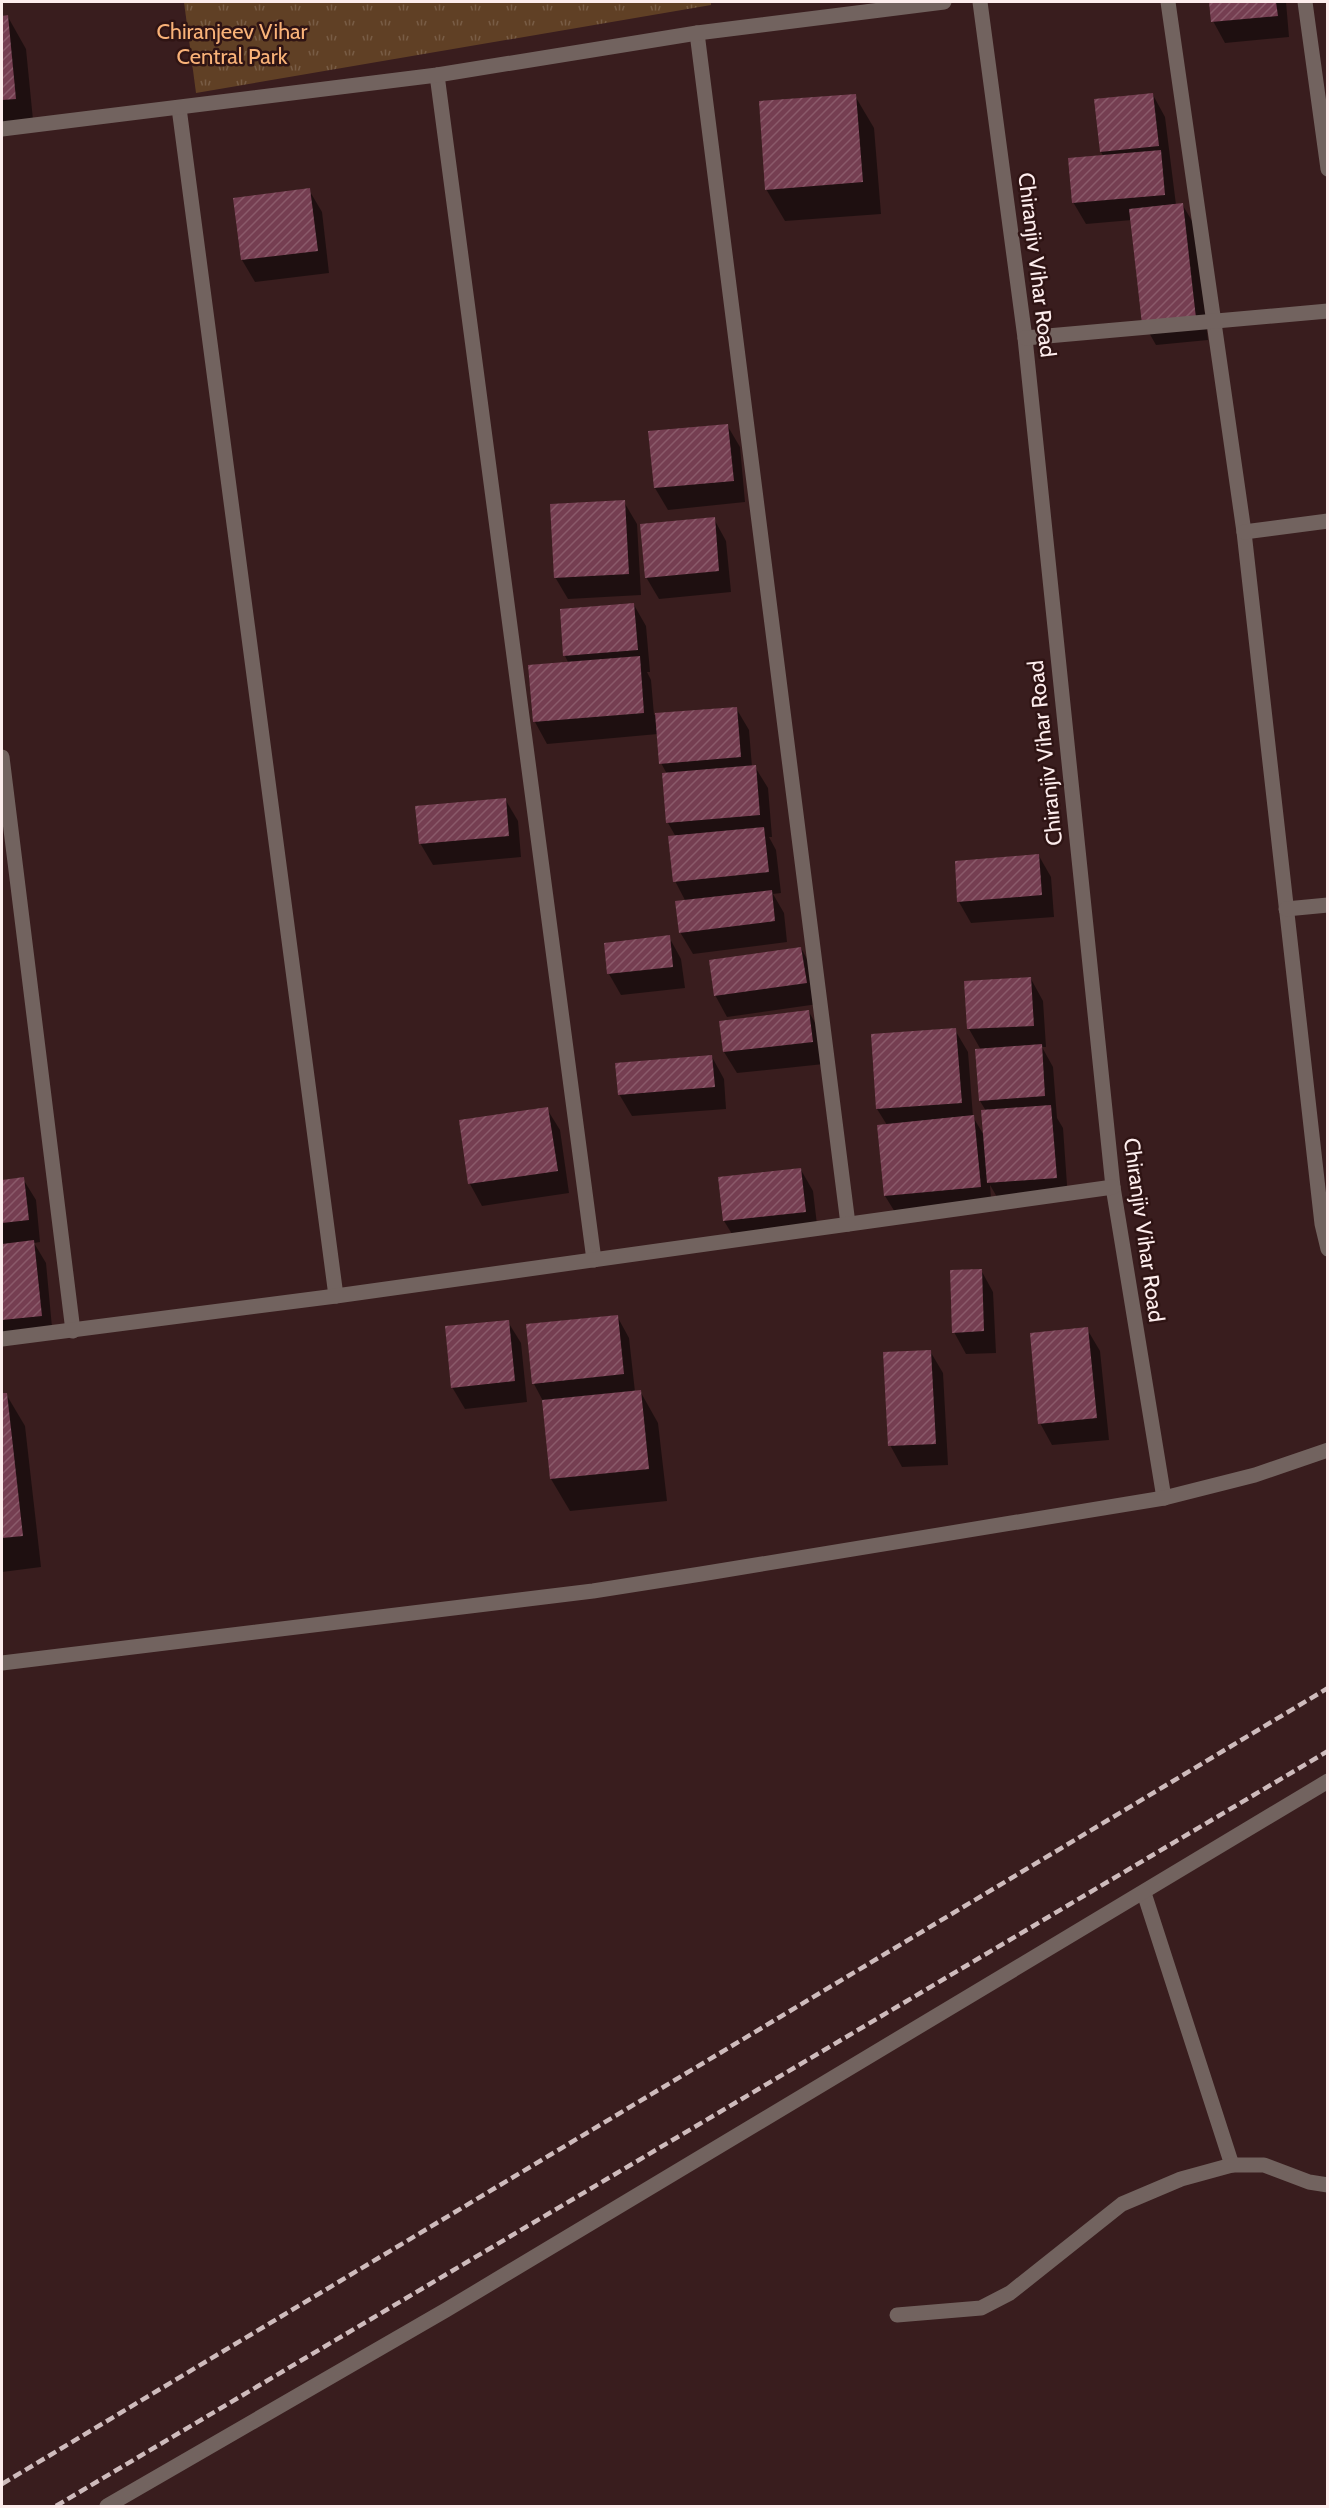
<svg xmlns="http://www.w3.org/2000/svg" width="1329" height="2508" font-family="Cabin,sans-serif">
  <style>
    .park { fill: url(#park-tufts) }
    .shadow { fill: #0007 }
    .building { fill: url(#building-hatch) }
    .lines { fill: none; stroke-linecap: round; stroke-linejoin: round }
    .minor { stroke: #72635f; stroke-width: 15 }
    .rail { stroke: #cebbbc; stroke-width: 4.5; stroke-dasharray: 9 4.5; stroke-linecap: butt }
    .labels { text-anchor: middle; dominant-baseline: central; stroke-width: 5; stroke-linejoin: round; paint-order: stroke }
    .park-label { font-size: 22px; fill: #f9b278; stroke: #2f1414 }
    .street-label { font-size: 22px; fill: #fdeded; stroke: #2f1414 }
  </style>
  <defs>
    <pattern id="park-tufts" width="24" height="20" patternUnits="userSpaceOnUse" patternTransform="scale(1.5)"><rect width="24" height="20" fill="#604025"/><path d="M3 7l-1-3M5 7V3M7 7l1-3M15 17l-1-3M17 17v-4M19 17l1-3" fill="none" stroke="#785c45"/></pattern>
    <pattern id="building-hatch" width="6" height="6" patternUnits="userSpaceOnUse" patternTransform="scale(1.5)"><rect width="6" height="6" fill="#753e51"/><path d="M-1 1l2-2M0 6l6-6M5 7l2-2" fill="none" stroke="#8a5a6a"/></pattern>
  </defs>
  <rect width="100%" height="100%" fill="#391d1e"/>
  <path class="park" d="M184,2H711V5L196,93Z"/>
  <g class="shadow">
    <path d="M1211,2H1286L1289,37L1225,43L1213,21Z"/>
    <path d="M8,17L26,49L34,130L2,134V18Z"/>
    <path d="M1153,95L1165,117L1176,205L1182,204L1195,226L1208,340L1156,345L1144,324L1132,220L1086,224L1073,202L1104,157L1101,152Z"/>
    <path d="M855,96L874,128L881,214L785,221L766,189Z"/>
    <path d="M309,190L322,212L329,273L255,282L242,260L235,199Z"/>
    <path d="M727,425L740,447L745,502L668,510L655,488L650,432Z"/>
    <path d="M624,502L637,524L641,595L568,599L555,577Z"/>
    <path d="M714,519L726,541L731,592L659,599L646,577Z"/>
    <path d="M634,605L646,626L650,672H647L651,680L654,715L736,708L749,730L752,767H755L768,788L772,837H769L776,850L781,893L773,894L784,913L787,942L693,954L680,932L686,902L675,881L676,837L668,823L663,774H667L661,763L658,734L547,744L535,722L530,667L569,664L565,656Z"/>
    <path d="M505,799L518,821L521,857L433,865L420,843Z"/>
    <path d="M1039,856L1051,877L1054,917L971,923L959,902Z"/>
    <path d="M669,937L681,959L685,988L621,995L609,974Z"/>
    <path d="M801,948L813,970L818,1004L727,1017L715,995Z"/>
    <path d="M1031,979L1043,1001L1046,1047H1042L1053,1067L1057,1118L1063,1128L1068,1199L1001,1204L990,1185L992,1209L898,1217L885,1196L887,1125L877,1109L955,1030L968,1052L973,1117L985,1137L986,1111L980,1101L981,1050L969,1029Z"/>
    <path d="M809,1012L821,1033L824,1064L737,1073L724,1052Z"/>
    <path d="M712,1057L724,1079L726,1109L632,1116L619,1094Z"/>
    <path d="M547,1109L560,1130L569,1193L482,1206L470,1184L461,1121Z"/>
    <path d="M801,1170L813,1191L818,1233L737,1242L724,1221Z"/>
    <path d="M23,1179L36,1200L40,1242L34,1243L46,1263L53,1338L2,1343V1181Z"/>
    <path d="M981,1270L993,1292L996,1353L966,1354L954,1332Z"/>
    <path d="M617,1316L629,1338L635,1392L640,1391L658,1423L667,1501L570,1511L551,1479L543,1401L534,1384Z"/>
    <path d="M508,1322L521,1343L527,1402L465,1409L452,1387Z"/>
    <path d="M1087,1329L1100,1351L1109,1440L1052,1445L1040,1423Z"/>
    <path d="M930,1351L943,1373L948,1465L902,1467L890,1445Z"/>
    <path d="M6,1394L25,1426L41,1567L2,1572V1395Z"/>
  </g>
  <g class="building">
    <path d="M1209,2H1276L1278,16L1211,22Z"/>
    <path d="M8,15L16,99L2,100V16Z"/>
    <path d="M1153,93L1159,146L1100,152L1094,99Z"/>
    <path d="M856,94L863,182L765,190L759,101Z"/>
    <path d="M1161,150L1165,195L1072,203L1068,158Z"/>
    <path d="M310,188L318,251L241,260L233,198Z"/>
    <path d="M1183,203L1196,318L1142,324L1129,209Z"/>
    <path d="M728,424L734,481L654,488L648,431Z"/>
    <path d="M625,500L629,574L554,578L550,504Z"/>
    <path d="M715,517L719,571L645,578L640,524Z"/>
    <path d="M634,603L638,650L563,656L560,609Z"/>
    <path d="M640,656L644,713L533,722L528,665Z"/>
    <path d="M737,707L741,757L659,764L655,713Z"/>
    <path d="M756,765L760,815L666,823L662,773Z"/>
    <path d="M506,798L509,836L419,844L415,806Z"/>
    <path d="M764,827L769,872L673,882L668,836Z"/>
    <path d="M1039,854L1042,895L957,902L955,861Z"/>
    <path d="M772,890L775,921L679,933L675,901Z"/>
    <path d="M670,935L673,967L607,974L604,943Z"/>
    <path d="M801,947L807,983L714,996L709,960Z"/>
    <path d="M1031,977L1034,1026L967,1029L964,981Z"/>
    <path d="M809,1010L813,1042L723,1052L719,1021Z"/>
    <path d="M956,1028L962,1103L876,1109L871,1034Z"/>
    <path d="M1042,1044L1045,1096L979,1101L975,1049Z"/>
    <path d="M712,1055L715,1087L618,1095L615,1063Z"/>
    <path d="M1051,1105L1057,1178L987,1183L981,1110Z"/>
    <path d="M548,1107L558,1171L468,1184L459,1120Z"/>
    <path d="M974,1115L981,1187L884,1196L877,1125Z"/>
    <path d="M801,1168L806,1212L723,1221L718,1177Z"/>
    <path d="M24,1177L29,1220L2,1223V1180Z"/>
    <path d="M34,1240L42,1316L2,1320V1244Z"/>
    <path d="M982,1269L984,1331L952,1333L950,1270Z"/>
    <path d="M618,1315L624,1374L532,1384L526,1324Z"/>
    <path d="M509,1320L515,1381L451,1388L445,1326Z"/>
    <path d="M1088,1327L1097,1418L1038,1424L1030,1333Z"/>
    <path d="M931,1350L936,1444L888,1446L883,1352Z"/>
    <path d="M641,1390L649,1469L550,1479L542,1400Z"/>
    <path d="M2,1393H7L23,1536L2,1538Z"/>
  </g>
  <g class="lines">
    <g class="minor">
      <path d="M980,2L1025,338L1113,1187L1164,1498"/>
      <path d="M1168,2L1244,532L1322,1224L1328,1249"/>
      <path d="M1305,2L1328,169"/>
      <path d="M697,33L848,1224"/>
      <path d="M437,75L594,1260"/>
      <path d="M179,108L336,1296"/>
      <path d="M2,129L437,75L697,33L944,2"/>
      <path d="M1025,338L1328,311"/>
      <path d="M1244,532L1328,521"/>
      <path d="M2,757L73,1331"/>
      <path d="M1286,909L1328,905"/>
      <path d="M2,1339L336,1296L1113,1187"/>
      <path d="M2,1663L593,1591L701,1574L1164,1498L1255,1475L1328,1450"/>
      <path d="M1144,1893L1232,2165"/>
      <path d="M897,2315L981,2308L1010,2293L1122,2204L1181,2179L1232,2165H1264L1309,2182L1328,2185"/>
      <path d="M107,2506L446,2310L1328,1781"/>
    </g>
    <g class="rail">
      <path d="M2,2484L1328,1688"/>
      <path d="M56,2506L1328,1751"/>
    </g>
  </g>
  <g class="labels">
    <g class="park-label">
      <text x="232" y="31">Chiranjeev Vihar<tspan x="232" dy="25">Central Park</tspan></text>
    </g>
    <g class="street-label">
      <text transform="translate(1037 265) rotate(83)">Chiranjiv Vihar Road</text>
      <text transform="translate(1045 753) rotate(-96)">Chiranjiv Vihar Road</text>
      <text transform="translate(1144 1230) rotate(82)">Chiranjiv Vihar Road</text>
    </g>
  </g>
  <rect width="1329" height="2508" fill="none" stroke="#fdeded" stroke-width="6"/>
</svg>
